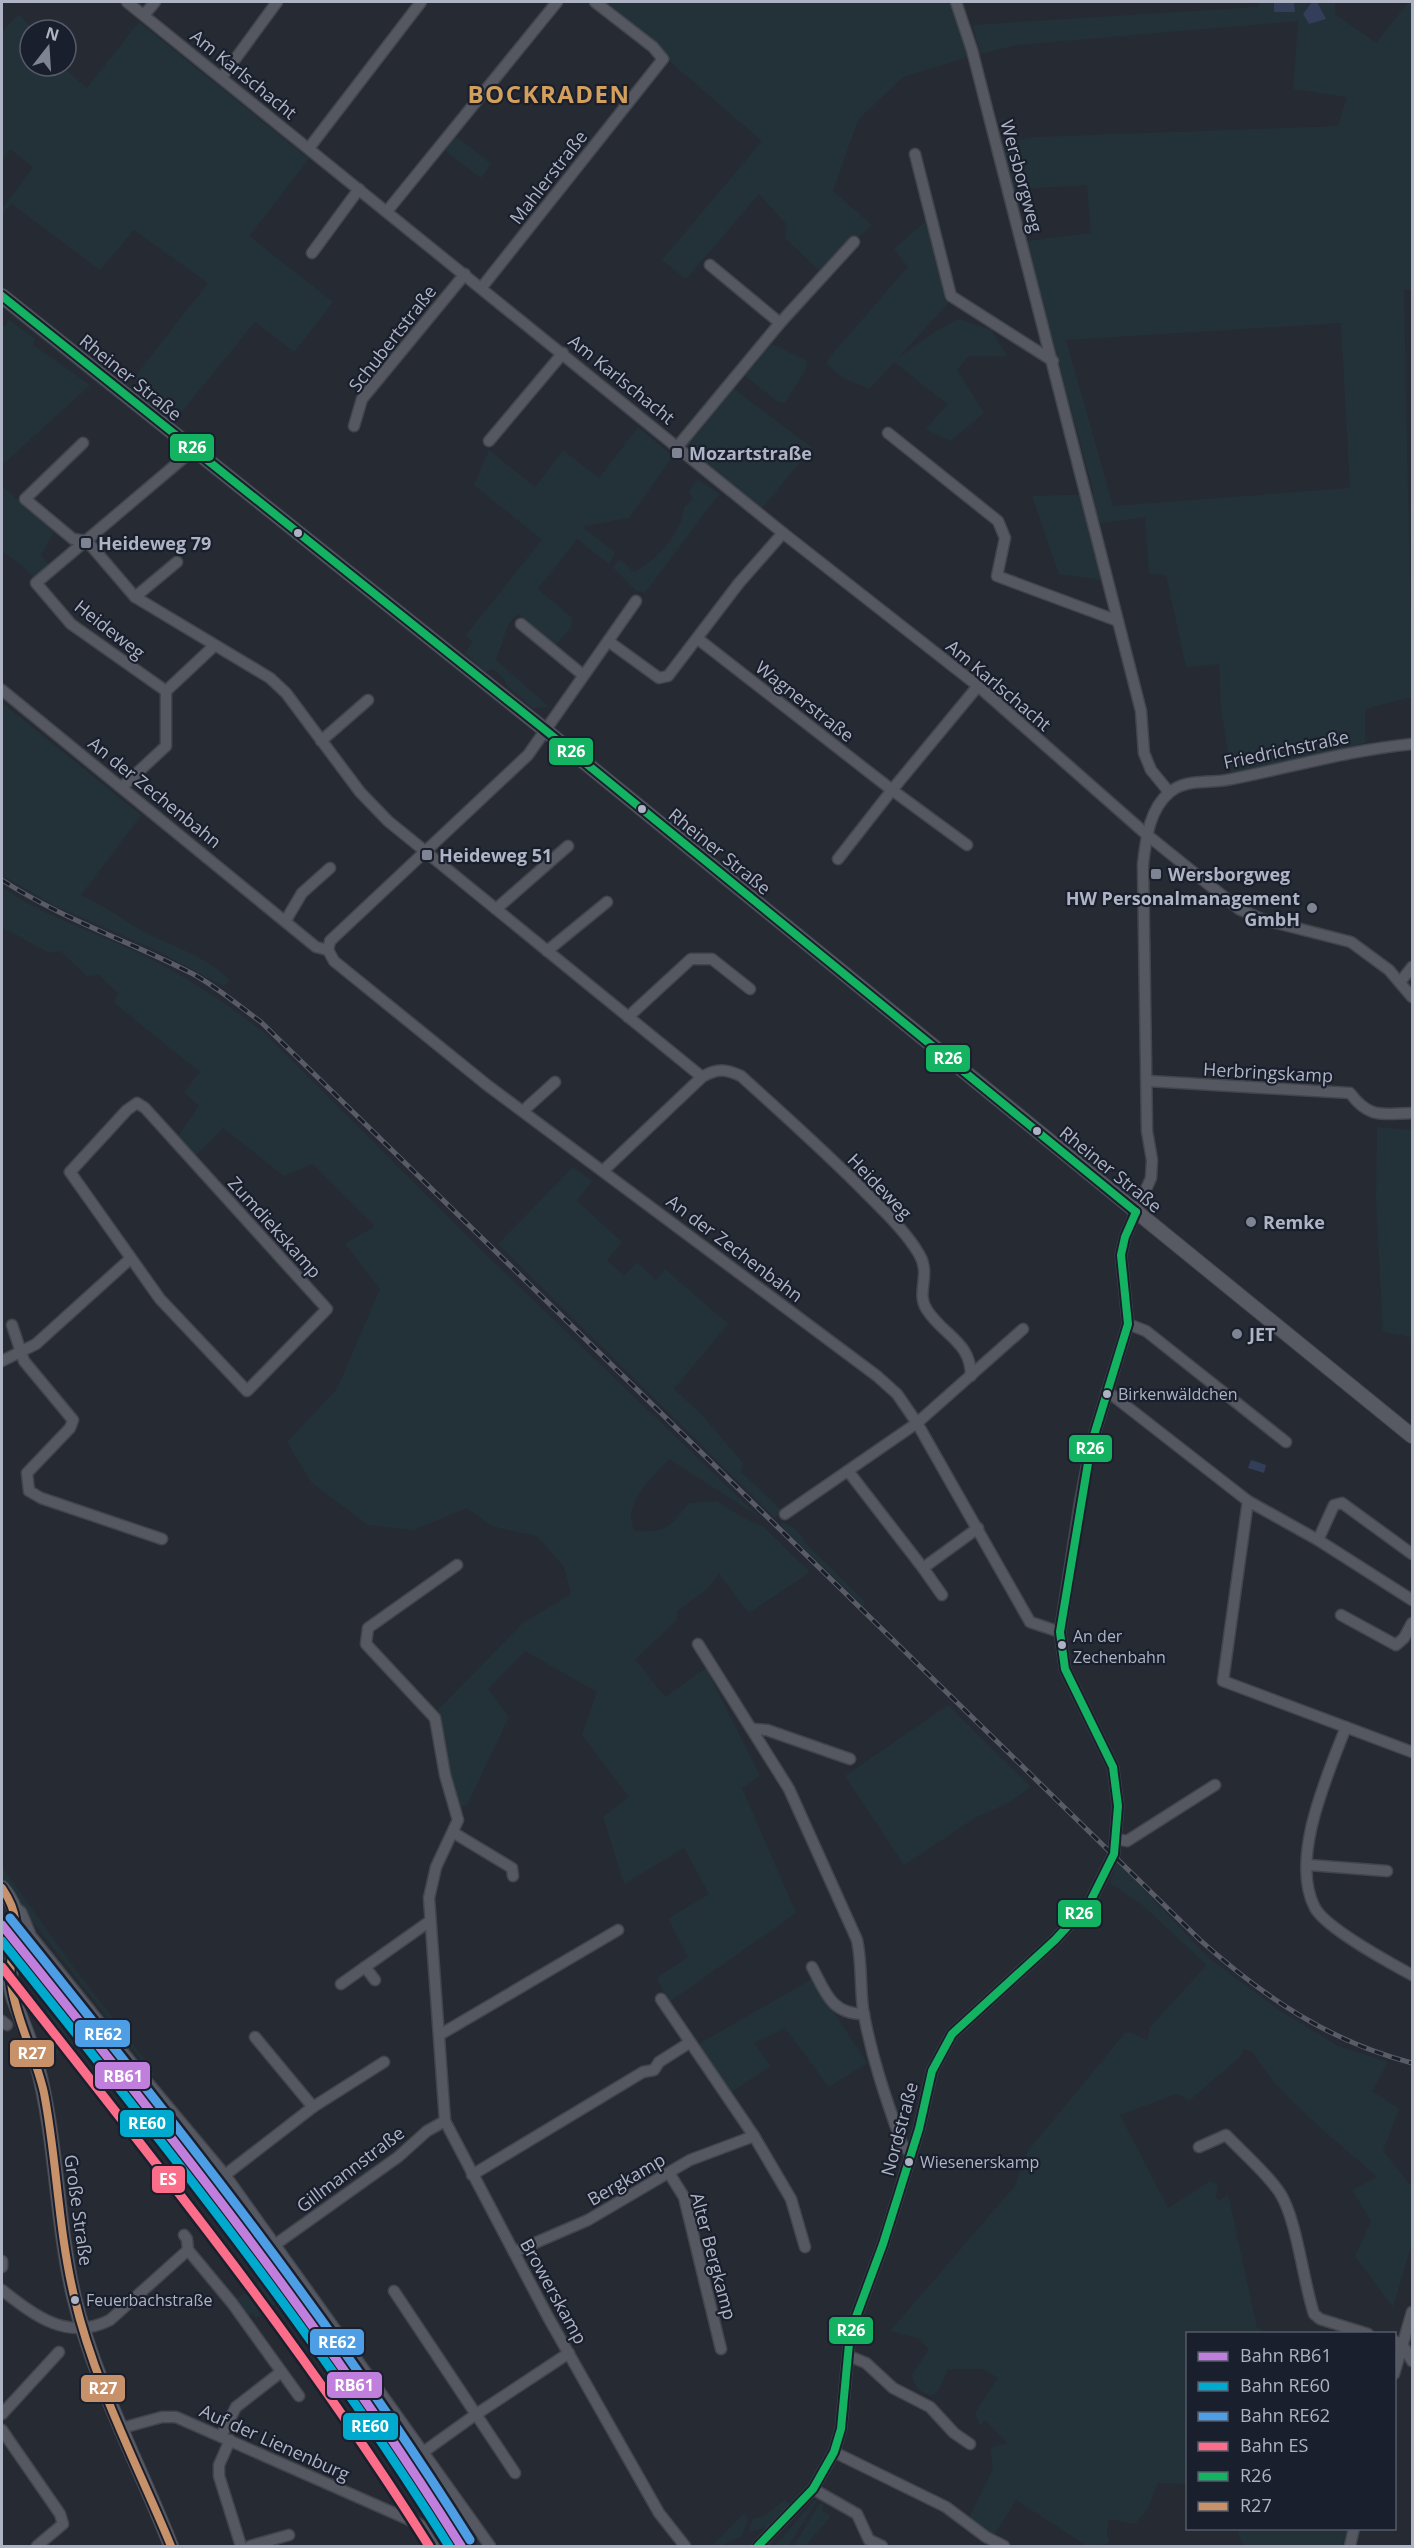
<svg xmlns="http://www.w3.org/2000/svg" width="1414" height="2548" font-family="'Open Sans',sans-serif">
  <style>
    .green { fill: #233238; fill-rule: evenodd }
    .water { fill: #333e5b }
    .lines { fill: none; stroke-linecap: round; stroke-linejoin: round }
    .minor-casing { stroke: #42454c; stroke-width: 13 }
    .major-casing { stroke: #434750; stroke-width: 16 }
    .minor { stroke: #565861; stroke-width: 10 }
    .major { stroke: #585a63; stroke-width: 14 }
    .rail-casing { stroke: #595c64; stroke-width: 5 }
    .rail { stroke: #1a1f2d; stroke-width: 3; stroke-dasharray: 9; stroke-linecap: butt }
    .bus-1-casing { stroke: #1a1f2d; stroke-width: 12 }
    .bus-2-casing { stroke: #1a1f2d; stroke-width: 12 }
    .bus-1 { stroke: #13b361; stroke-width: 8 }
    .bus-2 { stroke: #c7916a; stroke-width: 8 }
    .rail-1-casing { stroke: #1a1f2d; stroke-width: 14 }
    .rail-2-casing { stroke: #1a1f2d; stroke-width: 14 }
    .rail-3-casing { stroke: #1a1f2d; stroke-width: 14 }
    .rail-4-casing { stroke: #1a1f2d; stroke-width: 14 }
    .rail-1 { stroke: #c07fdc; stroke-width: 9 }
    .rail-2 { stroke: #00a9ce; stroke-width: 9 }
    .rail-3 { stroke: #4d9ee5; stroke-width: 9 }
    .rail-4 { stroke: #fb6d88; stroke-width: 9 }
    .poi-dot { fill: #7f8492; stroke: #1a1f2d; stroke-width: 2 }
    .bus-dot { fill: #afb4c5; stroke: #1a1f2d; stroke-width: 2 }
    .labels { text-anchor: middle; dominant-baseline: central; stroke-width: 4.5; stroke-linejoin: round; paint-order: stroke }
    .bus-label { font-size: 16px; fill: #afb4c5; stroke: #1a1f2d; text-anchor: start }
    .street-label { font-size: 18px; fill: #afb4c5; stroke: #1a1f2d }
    .poi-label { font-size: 18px; font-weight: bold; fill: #afb4c5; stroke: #1a1f2d; text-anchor: start }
    .district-label { font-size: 24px; font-weight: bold; letter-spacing: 1.5px; fill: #d2a05c; stroke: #1a1f2d }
    .line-badge { stroke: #1a1f2d; stroke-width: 2 }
    .badge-label { font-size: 16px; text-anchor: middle; font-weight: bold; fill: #fff }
  </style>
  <rect width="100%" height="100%" fill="#262a33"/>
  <g class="green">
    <path d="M601,2H950L968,57L903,77L858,120L833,191L872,225L821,272L785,238L787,225L759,194L686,279L662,260L762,141Z"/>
    <path d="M1261,2H1274V12L1295,11L1294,2H1312L1303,14L1325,19L1317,2H1335V14L1376,43L1409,2H1412V289H1404L1412,697L1365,709V743L1231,774L1221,707L1219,664L1186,667L1166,575L1149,574L1145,517L1101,523L1090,528L1103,580L1059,574L1032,496L1094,494L1026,241L1091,233L1087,185L1014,189L1001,143L1037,137L1338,126L1347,97L1293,89L1298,21L1016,45L980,54L973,25L1257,7ZM1341,323L1350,488L1113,506L1066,340Z"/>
    <path d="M19,14L33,30H30V66H61L87,88L139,22L309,159L249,236L333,302L294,352L255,322L179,415L134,378L208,283L134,230L100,270L11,203L2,215V209L33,167L10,149L2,160V32Z"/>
    <path d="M454,135L491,164L481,178L443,149Z"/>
    <path d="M925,222L947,296L944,299L948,303L898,358L936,331L959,319L991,330L1007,356H968L957,370L984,413L950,441L926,429L948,404L894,362L869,389L843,378L827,364L828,359L908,267L894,249Z"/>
    <path d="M16,314L119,398V401L14,317Z"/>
    <path d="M9,320L35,339L33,345L90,385L2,465V325L5,327Z"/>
    <path d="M772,344L807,361L806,369L785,403L778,402L744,375Z"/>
    <path d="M733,388L812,448L762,508L686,446Z"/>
    <path d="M638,427L673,456L629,518L585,526L584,528L615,553L609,564L577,539L538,589L572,618L571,627L555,646L518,613L508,625L496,660L549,707L533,708L508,687L502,676L493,669L486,672L465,653L473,641L465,636L542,540L474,485L489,450L535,487L563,450L599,478Z"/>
    <path d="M698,480L719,494L645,593L635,590L613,567L620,559L634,572C655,563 684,530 684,507L693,500L689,491Z"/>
    <path d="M2,486L54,532L41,555L49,565L34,578L24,567L2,551Z"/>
    <path d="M2,703L141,815L81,895C98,903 114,913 129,923C162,945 202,951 230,981L223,986L156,950L55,906L2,875Z"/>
    <path d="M2,887C43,916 90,930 134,951C181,973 222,1000 263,1032L479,1248L758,1516L669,1459C653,1478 620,1504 635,1531C668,1533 670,1527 689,1503L717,1501L740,1516L764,1527L810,1572L749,1613L719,1574L706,1590L677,1611V1620L635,1659L665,1697L706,1668L760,1776L742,1788L796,1913L669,2002L657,1978L688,1957L668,1919L709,1894L684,1848L624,1884L603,1817L629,1797L582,1735L597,1692L525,1651L488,1689L509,1717L467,1805L456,1807L440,1738L438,1710L523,1623L571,1594L564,1567L537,1536L491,1526L467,1508L413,1530L368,1525L311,1482L287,1442L337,1389L380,1289L345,1244L375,1226L313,1164L284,1176L223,1128L194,1157L177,1138L199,1106L184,1092L200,1072L113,1002L119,994L99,975L87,976L60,951L49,953L2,927Z"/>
    <path d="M1377,1127L1412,1130V1337L1383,1332L1376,1200Z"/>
    <path d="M573,1167L592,1181L577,1201L622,1242L607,1260L624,1276L637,1262L656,1280L665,1269L728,1324L674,1389L703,1416L743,1463L741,1472L781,1510L775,1518L498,1244Z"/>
    <path d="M781,1522C791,1525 801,1532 804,1542L864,1601V1606L783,1528Z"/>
    <path d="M948,1705L1031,1787L1010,1802L975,1818L904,1865L845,1776Z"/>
    <path d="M1117,1862L1210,1959L1279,2010L1338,2046L1388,2062L1372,2091L1399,2109L1383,2151L1412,2187V2243L1393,2307L1355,2256L1371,2221L1352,2190L1377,2177C1340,2143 1276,2095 1253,2052L1244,2049L1240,2057L1190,2100L1176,2094L1120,2115L1168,2208L1210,2181L1218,2185L1216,2198L1220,2201L1228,2194L1257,2328L1267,2333L1188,2334L1187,2484L1158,2483L1148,2508L1135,2524L1109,2519L1107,2531L1109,2542L1102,2546H1081L1084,2544L1016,2500L994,2535L967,2522L993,2469L990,2448L1008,2443L985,2420L980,2426L975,2413L998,2378L983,2369H948L939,2389L932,2396C919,2392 914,2387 912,2374L929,2350L920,2339L890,2331L1015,2186L1028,2151L1125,2033H1132L1147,2040L1150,2027L1207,1965L1140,1903L1110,1883Z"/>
    <path d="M2,1867L77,1972L152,2069L156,2079L2,1883Z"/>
    <path d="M27,1936L267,2244L479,2546H465L396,2435L309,2309L24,1946Z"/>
    <path d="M21,1967L286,2306L349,2395L445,2546H442L424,2521L417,2515L421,2511L376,2437L280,2301L256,2318L253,2313L246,2318L234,2301L263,2279L60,2025L74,2045L55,2056L43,2014L48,2010L23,1979Z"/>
    <path d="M812,1979L867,2063L829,2087L785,2028L754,2043L771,2066L730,2093L697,2045Z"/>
    <path d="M785,2500L790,2504L789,2506L768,2527L748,2532L753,2518L762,2517Z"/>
    <path d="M815,2500L817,2501L788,2546H775Z"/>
    <path d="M820,2503L824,2504L822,2511L831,2516L805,2546H794Z"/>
    <path d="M744,2514L748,2519L742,2536L721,2546H712Z"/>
    <path d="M1240,2529V2528L1347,2529L1342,2546H1244L1238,2533Z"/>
  </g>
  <g class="water">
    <path d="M1274,2H1294L1295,12H1274Z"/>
    <path d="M1312,2H1317L1326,19L1309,24L1303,14Z"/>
    <path d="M1251,1460L1266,1465L1264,1473L1248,1468Z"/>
  </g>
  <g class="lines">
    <g class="minor-casing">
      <g id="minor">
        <path d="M127,2L783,533L978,686L1146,834L1239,909L1261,919L1351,942L1389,970L1412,997"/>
        <path d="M956,2L972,50L1141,711L1144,753L1151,770L1169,792"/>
        <path d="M144,15L155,2"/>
        <path d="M222,77L277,2"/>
        <path d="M309,148L421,2"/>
        <path d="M915,154L951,296L1053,361"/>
        <path d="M388,210L557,2"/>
        <path d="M312,253L359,189"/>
        <path d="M710,265L780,323"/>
        <path d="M482,287L663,59L653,47L595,2"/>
        <path d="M354,426L362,399L465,274"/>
        <path d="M888,433L998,521L1005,538L997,576L1118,621"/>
        <path d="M489,441L563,353"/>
        <path d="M83,443L25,499L73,539L87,541L135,597L270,678L286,693L360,792L388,821L702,1077"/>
        <path d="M678,446L780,323L854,242"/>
        <path d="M783,533L739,583L668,676L659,678L608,641L528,755L330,941L328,950L334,961L487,1085L877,1376L897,1394L917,1423L1030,1622L1060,1632"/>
        <path d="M135,597L177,562"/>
        <path d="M521,624L583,675"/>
        <path d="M698,639L892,790L838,859"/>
        <path d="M608,641L636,601"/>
        <path d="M2,690L316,947L328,950"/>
        <path d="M166,691L214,646"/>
        <path d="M321,741L368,700"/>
        <path d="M123,786L166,746V691L71,624L36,583L193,450"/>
        <path d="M967,845L892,790L978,686"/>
        <path d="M496,909L568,846"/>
        <path d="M286,920L302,893L330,868"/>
        <path d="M547,951L607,902"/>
        <path d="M1401,981L1412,967"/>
        <path d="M628,1017L691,959H712L750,989"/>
        <path d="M1148,1081L1350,1093C1369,1119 1383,1114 1412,1113"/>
        <path d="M137,1103L145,1108L327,1309L247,1391L160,1299L70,1172L127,1110Z"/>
        <path d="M523,1111L555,1082"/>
        <path d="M604,1170L702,1077C717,1068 726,1069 741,1076C784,1115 828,1154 868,1195C886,1213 906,1232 919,1254C932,1275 915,1292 927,1310C944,1336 971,1342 971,1376"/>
        <path d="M1128,1324L1146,1331L1286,1442"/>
        <path d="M12,1325L24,1361L73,1420L70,1428L27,1473L29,1491L41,1498L162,1539"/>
        <path d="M2,1361L36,1344L130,1259"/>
        <path d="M1107,1391L1248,1501L1223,1681L1412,1752"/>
        <path d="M848,1471L923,1568"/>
        <path d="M1248,1501L1318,1540L1412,1600"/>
        <path d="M785,1514L917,1423L1023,1329"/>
        <path d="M1318,1540L1334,1505L1342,1503L1412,1554"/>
        <path d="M457,1565L368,1628L366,1644L435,1718L445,1775L458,1820L436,1867L429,1898L445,2121L548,2317L659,2513L685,2546"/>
        <path d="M942,1595L923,1568L978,1528"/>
        <path d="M1341,1615L1396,1645L1404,1638L1412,1623"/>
        <path d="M698,1644L789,1789L857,1940C862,1963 860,1986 863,2009C871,2056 886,2099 902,2144L911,2154"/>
        <path d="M1346,1727C1328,1774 1289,1859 1315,1908C1327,1929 1390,1963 1412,1975"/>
        <path d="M753,1729L767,1730L850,1759"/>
        <path d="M454,1833L512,1868L513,1876"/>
        <path d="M1117,1839L1127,1841L1215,1785"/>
        <path d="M1309,1865L1387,1871"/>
        <path d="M15,1907L21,1912L31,1936L139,2072L225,2175L490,2546"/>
        <path d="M365,1967L375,1980"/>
        <path d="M812,1967C826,1993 831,2014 864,2014"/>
        <path d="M341,1984L430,1921"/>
        <path d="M661,1999L754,2136L791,2199L805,2247"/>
        <path d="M2,2021L7,2025"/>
        <path d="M441,2034L618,1930"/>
        <path d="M255,2037L313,2107"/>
        <path d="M1199,2147L1226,2135C1243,2153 1266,2172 1280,2193C1297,2220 1303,2281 1314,2314L1320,2319L1368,2334"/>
        <path d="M669,2173L684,2197L721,2349"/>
        <path d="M225,2175L313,2107L384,2062"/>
        <path d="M472,2175L643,2072L654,2070L659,2062L689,2043"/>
        <path d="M184,2235L187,2239L188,2250L232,2303L299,2396"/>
        <path d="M276,2244L398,2157L427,2131L445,2121"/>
        <path d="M514,2252L588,2220L690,2160L754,2136"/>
        <path d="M2,2261V2267"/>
        <path d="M2,2290C34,2315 67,2342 110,2320L188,2250"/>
        <path d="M394,2291L515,2473"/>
        <path d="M1394,2341L1402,2344L1412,2361"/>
        <path d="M849,2356L866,2363L893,2388L930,2407L954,2433L970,2444"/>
        <path d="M1394,2374L1412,2312"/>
        <path d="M2,2414L59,2352"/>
        <path d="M122,2428L162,2417H176L421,2525L434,2546"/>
        <path d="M2,2430L60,2514L63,2524L37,2546"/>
        <path d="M221,2436L236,2407L281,2372"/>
        <path d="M230,2440L219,2465V2476L241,2546"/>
        <path d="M834,2452L946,2507L986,2537L1004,2546"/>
        <path d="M422,2453L475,2415L569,2353"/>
        <path d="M813,2489L857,2514L869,2540L882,2546"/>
        <path d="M250,2546L289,2535"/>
        <path d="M758,2546L813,2489L834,2452L841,2429L850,2333L883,2244L919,2129L932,2071L952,2034L1055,1940L1090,1902L1114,1854L1118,1806L1113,1767L1065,1669L1060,1632L1080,1502L1091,1445L1128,1324L1121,1255L1125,1237L1151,1178L1152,1160L1147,1131L1143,864C1146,839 1149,809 1170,792C1187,778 1211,784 1232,779C1292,767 1351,750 1412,744"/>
        <path d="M1350,2546L1354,2528"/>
      </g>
    </g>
    <g class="major-casing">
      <g id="major">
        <path d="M2,296L545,730L1412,1436"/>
        <path d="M2,1888C36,1927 0,1959 14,2000C22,2021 31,2042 37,2064C57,2140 56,2220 74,2297C95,2383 139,2464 171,2546"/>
      </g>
    </g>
    <use href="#minor" class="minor"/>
    <use href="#major" class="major"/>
    <g class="rail-casing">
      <path id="rail" d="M2,880C62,919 129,941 193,974C217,987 239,1006 261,1022L1200,1940C1264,1997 1328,2041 1412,2063"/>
    </g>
    <use href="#rail" class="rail"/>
    <g class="bus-1-casing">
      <g id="bus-1">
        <path d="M2,296L545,730L1136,1212"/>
        <path d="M758,2546L813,2489L834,2452L841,2429L850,2333L883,2244L919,2129L932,2071L952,2034L1055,1940L1090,1902L1114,1854L1118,1806L1113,1767L1065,1669L1060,1632L1091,1445L1128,1324L1121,1255L1125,1237L1136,1212"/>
      </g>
    </g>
    <g class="bus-2-casing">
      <path id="bus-2" d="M2,1888C31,1931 4,1947 12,1989C18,2024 36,2057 44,2093C57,2160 58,2229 74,2296C94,2383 137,2464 171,2546"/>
    </g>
    <use href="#bus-1" class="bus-1"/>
    <use href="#bus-2" class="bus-2"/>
    <g class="rail-1-casing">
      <path id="rail-1" d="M2,1925C164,2126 324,2327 461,2546"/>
    </g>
    <g class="rail-2-casing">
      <path id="rail-2" d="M2,1941C159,2137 316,2333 449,2546"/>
    </g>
    <g class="rail-3-casing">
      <path id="rail-3" d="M10,1918C173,2120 333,2321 470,2540"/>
    </g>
    <g class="rail-4-casing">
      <path id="rail-4" d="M2,1967C150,2156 301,2342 429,2546"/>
    </g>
    <use href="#rail-1" class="rail-1"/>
    <use href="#rail-2" class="rail-2"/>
    <use href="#rail-3" class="rail-3"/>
    <use href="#rail-4" class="rail-4"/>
  </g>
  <g class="poi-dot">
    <rect x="671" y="447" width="12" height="12" rx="3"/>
    <rect x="80" y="537" width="12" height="12" rx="3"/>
    <rect x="421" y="849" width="12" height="12" rx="3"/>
    <rect x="1150" y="868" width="12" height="12" rx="3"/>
    <circle cx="1312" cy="908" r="6"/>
    <circle cx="1251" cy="1222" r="6"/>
    <circle cx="1237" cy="1334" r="6"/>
  </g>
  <g class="bus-dot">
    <circle cx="298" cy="533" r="5"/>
    <circle cx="642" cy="809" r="5"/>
    <circle cx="1037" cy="1131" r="5"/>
    <circle cx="1107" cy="1394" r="5"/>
    <circle cx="1062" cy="1645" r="5"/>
    <circle cx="909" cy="2162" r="5"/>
    <circle cx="75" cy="2300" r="5"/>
  </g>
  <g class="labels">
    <g class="bus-label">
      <text x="1118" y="1394">Birkenwäldchen</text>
      <text x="1073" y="1636">An der<tspan x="1073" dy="21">Zechenbahn</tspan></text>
      <text x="920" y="2162">Wiesenerskamp</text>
      <text x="86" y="2300">Feuerbachstraße</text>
    </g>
    <g class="street-label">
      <text transform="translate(244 74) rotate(39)">Am Karlschacht</text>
      <text transform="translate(1022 176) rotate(75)">Wersborgweg</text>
      <text transform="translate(548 177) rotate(-52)">Mahlerstraße</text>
      <text transform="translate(392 338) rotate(-52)">Schubertstraße</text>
      <text transform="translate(131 377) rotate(39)">Rheiner Straße</text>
      <text transform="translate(622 379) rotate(39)">Am Karlschacht</text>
      <text transform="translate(110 629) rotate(38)">Heideweg</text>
      <text transform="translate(999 685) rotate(40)">Am Karlschacht</text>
      <text transform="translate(805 701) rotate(38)">Wagnerstraße</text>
      <text transform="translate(1286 749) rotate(-12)">Friedrichstraße</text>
      <text transform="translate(155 792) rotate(39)">An der Zechenbahn</text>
      <text transform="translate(720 851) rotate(39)">Rheiner Straße</text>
      <text transform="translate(1268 1072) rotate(3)">Herbringskamp</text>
      <text transform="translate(1111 1169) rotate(39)">Rheiner Straße</text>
      <text transform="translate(880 1186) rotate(46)">Heideweg</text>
      <text transform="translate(275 1227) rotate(48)">Zumdiekskamp</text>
      <text transform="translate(735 1248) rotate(37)">An der Zechenbahn</text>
      <text transform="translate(899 2129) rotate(-75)">Nordstraße</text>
      <text transform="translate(350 2169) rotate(-37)">Gillmannstraße</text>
      <text transform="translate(626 2179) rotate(-30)">Bergkamp</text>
      <text transform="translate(79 2210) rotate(82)">Große Straße</text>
      <text transform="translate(714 2256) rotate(75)">Alter Bergkamp</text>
      <text transform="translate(554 2291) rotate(61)">Browerskamp</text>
      <text transform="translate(275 2442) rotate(24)">Auf der Lienenburg</text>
    </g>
    <g class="poi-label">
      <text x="689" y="453">Mozartstraße</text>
      <text x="98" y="543">Heideweg 79</text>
      <text x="439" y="855">Heideweg 51</text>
      <text x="1168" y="874">Wersborgweg</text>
      <text x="1300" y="898" text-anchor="end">HW Personalmanagement<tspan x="1300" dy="21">GmbH</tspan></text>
      <text x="1263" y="1222">Remke</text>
      <text x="1249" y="1334">JET</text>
    </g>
    <g class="district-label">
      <text x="549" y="93">BOCKRADEN</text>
    </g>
  </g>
  <g class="line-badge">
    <rect x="169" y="433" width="46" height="29" rx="6" fill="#13b361"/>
    <rect x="548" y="737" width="46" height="29" rx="6" fill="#13b361"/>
    <rect x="925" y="1044" width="46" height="29" rx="6" fill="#13b361"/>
    <rect x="1068" y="1434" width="45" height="29" rx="6" fill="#13b361"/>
    <rect x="1057" y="1899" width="45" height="29" rx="6" fill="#13b361"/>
    <rect x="74" y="2019" width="57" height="29" rx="6" fill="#4d9ee5"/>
    <rect x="9" y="2039" width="46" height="29" rx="6" fill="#c7916a"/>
    <rect x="94" y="2061" width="57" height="29" rx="6" fill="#c07fdc"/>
    <rect x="119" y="2109" width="56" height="29" rx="6" fill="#00a9ce"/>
    <rect x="151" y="2165" width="35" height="29" rx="6" fill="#fb6d88"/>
    <rect x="828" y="2316" width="46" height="29" rx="6" fill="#13b361"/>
    <rect x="309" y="2328" width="56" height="28" rx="6" fill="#4d9ee5"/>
    <rect x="326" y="2371" width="57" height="28" rx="6" fill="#c07fdc"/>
    <rect x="80" y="2374" width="46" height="29" rx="6" fill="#c7916a"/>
    <rect x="342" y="2412" width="57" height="29" rx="6" fill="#00a9ce"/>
  </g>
  <g class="badge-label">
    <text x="192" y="453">R26</text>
    <text x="571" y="757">R26</text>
    <text x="948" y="1064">R26</text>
    <text x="1090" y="1454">R26</text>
    <text x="1079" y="1919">R26</text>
    <text x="103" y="2040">RE62</text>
    <text x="32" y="2059">R27</text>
    <text x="123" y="2082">RB61</text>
    <text x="147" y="2129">RE60</text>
    <text x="168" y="2185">ES</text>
    <text x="851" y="2336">R26</text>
    <text x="337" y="2348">RE62</text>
    <text x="354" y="2391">RB61</text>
    <text x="103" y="2394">R27</text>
    <text x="370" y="2432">RE60</text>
  </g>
  <rect width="1414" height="2548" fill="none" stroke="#afb4c5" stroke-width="6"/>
  <rect x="1186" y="2332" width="210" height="198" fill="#1a1f2d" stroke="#565b6a" stroke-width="1.5"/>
  <rect x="1198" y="2352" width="30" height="9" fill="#c07fdc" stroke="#565b6a" stroke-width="1.5"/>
  <text x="1240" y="2362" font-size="18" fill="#afb4c5">Bahn RB61</text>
  <rect x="1198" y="2382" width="30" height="9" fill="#00a9ce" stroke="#565b6a" stroke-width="1.5"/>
  <text x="1240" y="2392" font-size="18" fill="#afb4c5">Bahn RE60</text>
  <rect x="1198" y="2412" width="30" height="9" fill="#4d9ee5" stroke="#565b6a" stroke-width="1.5"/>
  <text x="1240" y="2422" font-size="18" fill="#afb4c5">Bahn RE62</text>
  <rect x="1198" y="2442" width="30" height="9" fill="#fb6d88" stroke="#565b6a" stroke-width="1.5"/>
  <text x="1240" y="2452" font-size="18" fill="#afb4c5">Bahn ES</text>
  <rect x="1198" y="2472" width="30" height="9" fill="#13b361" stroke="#565b6a" stroke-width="1.5"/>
  <text x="1240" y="2482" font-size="18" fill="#afb4c5">R26</text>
  <rect x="1198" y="2502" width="30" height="9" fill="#c7916a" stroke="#565b6a" stroke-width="1.5"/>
  <text x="1240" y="2512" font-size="18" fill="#afb4c5">R27</text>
  <g transform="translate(48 48) rotate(17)"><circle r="28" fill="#1a1f2d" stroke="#565b6a" stroke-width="1.5"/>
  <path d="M0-4.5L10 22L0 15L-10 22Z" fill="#7f8492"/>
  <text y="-9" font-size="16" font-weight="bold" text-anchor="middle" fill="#afb4c5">N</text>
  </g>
</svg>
